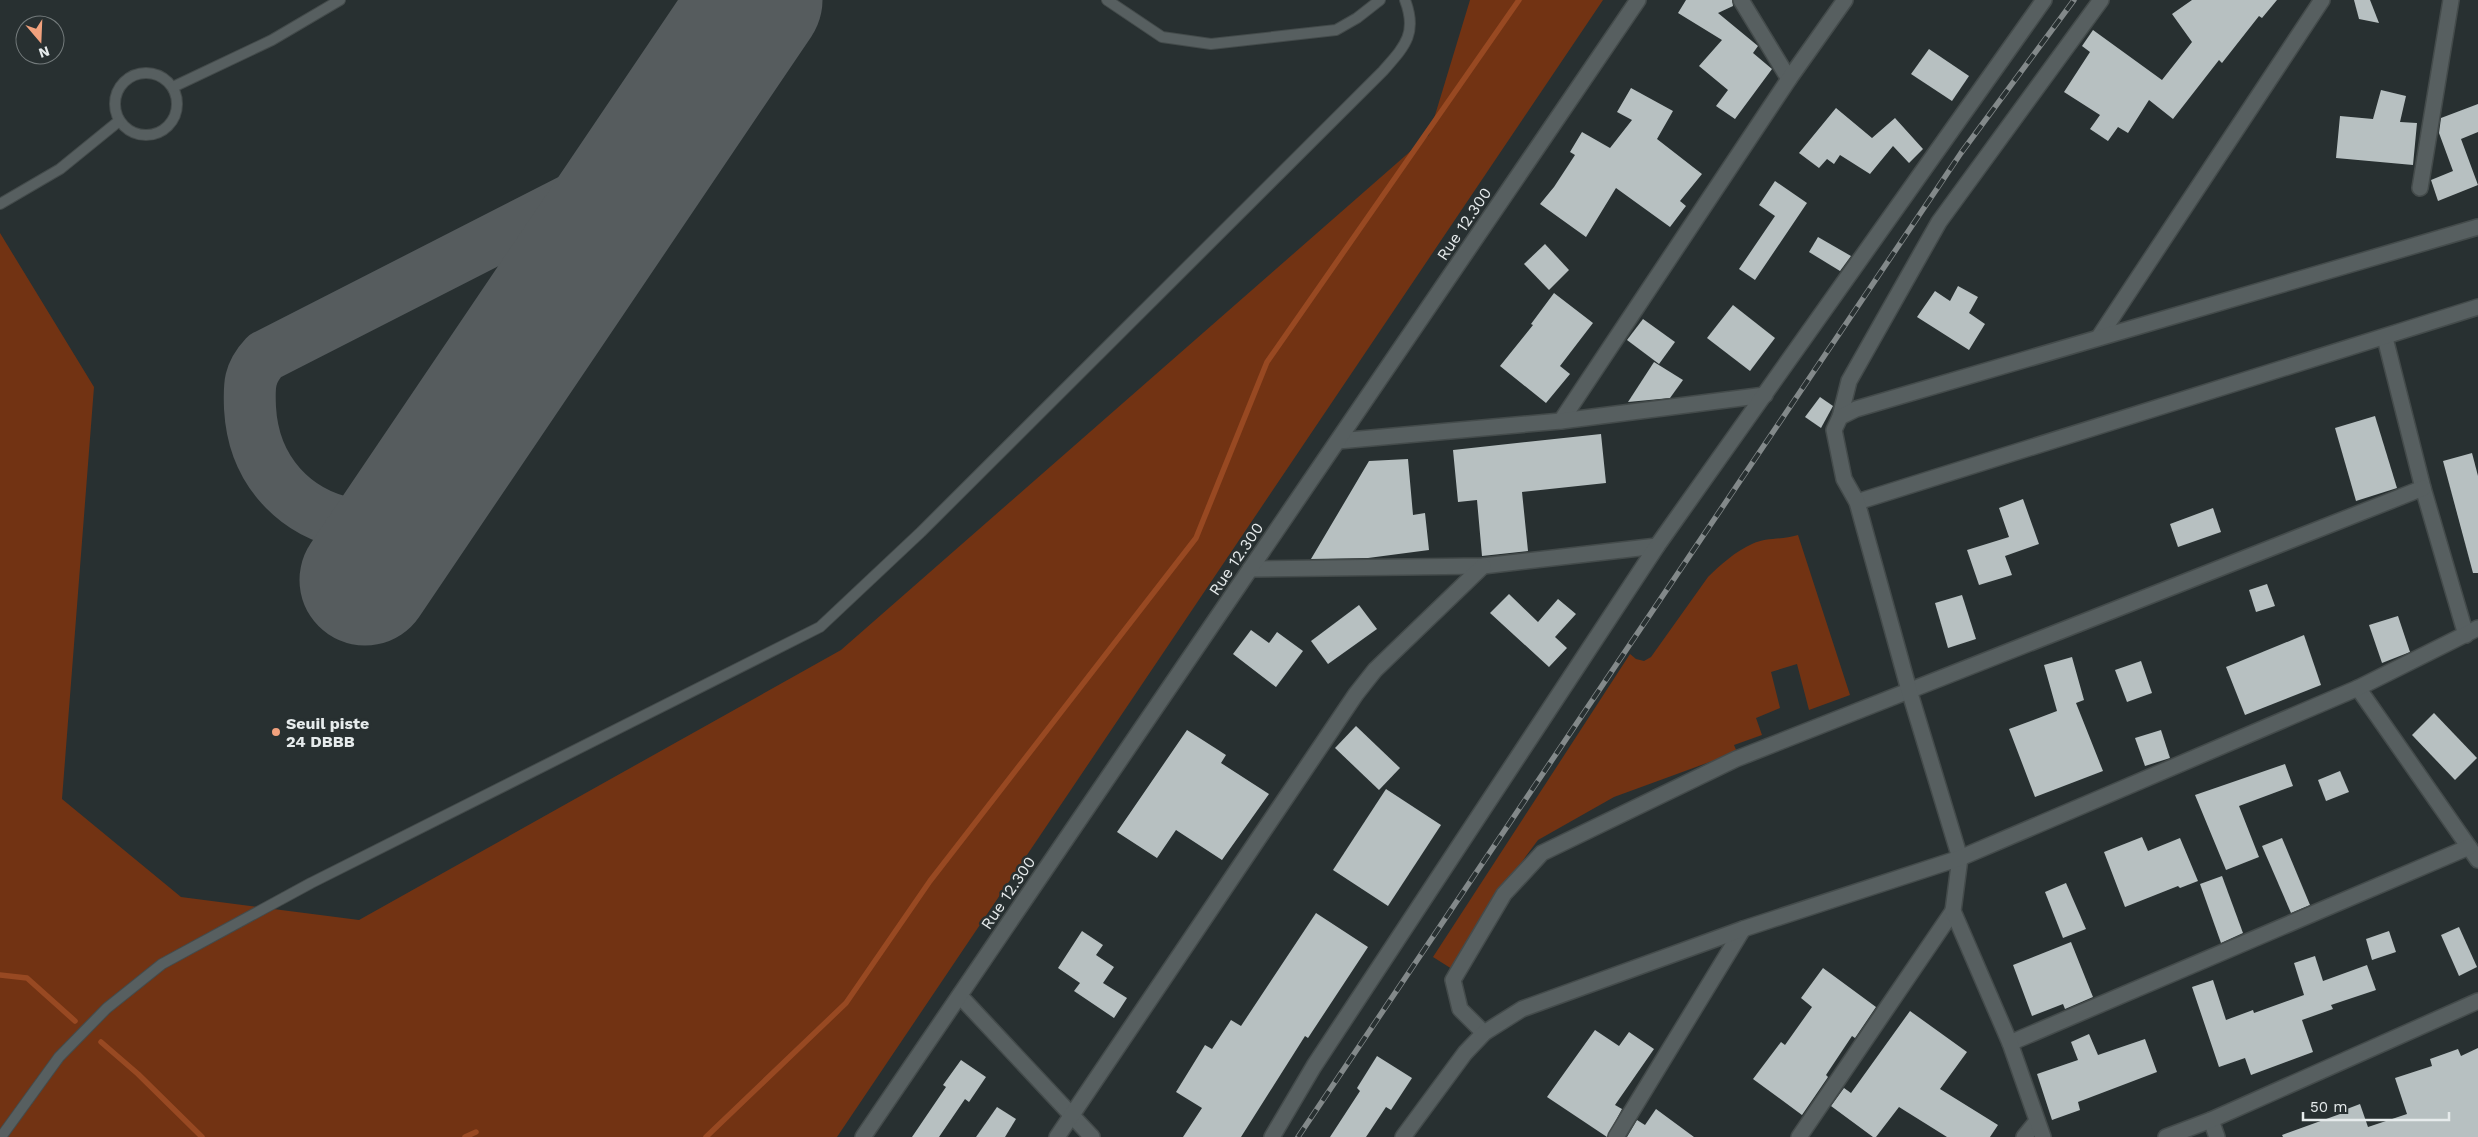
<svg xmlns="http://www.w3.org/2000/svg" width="2478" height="1137" font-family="'Work Sans',sans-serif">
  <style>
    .green { fill: #723313 }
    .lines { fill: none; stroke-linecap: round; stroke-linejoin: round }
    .stream { stroke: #984922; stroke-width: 5.5 }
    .taxiway { stroke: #565c5e; stroke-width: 52 }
    .runway { stroke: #565c5e; stroke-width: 131 }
    .building { fill: #b7c0c1 }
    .lane-casing { stroke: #444b4b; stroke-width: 12 }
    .street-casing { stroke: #444b4b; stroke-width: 18 }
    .secondary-casing { stroke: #444b4b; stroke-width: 18 }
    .lane { stroke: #575f60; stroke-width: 10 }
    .street { stroke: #575f60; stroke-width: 15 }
    .secondary { stroke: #575f60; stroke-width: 15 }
    .rail-casing { stroke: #83898a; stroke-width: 5.5 }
    .rail { stroke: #283031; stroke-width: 4; stroke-dasharray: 11; stroke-linecap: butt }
    .poi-dot { fill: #f1a17d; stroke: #283031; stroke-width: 2 }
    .labels { text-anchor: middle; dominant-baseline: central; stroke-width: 5; stroke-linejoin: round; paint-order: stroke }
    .street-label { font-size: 16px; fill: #e6ebec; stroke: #283031 }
    .poi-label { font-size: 16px; font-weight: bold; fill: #e6ebec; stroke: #283031; text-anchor: start }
  </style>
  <rect width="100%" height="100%" fill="#283031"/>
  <g class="green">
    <path d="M1470,0H1603L837,1137H0V233L94,387L62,799L181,897L359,920L841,650L1429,135Z"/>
    <path d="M1798,535L1850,695L1809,710L1797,664L1771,672L1780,708L1756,718L1762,735L1734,745L1737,752L1614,797L1538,840L1480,918L1464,951L1452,969L1433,957L1630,654L1636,659L1644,661L1651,657L1708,577C1720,565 1736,551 1752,544C1766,537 1783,540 1798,535Z"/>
  </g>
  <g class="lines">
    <g class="stream">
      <path d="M0,975L27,978L75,1021"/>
      <path d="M101,1042L138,1074L202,1137"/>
      <path d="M465,1137L476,1132"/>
      <path d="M706,1137L846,1003L930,881L1196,538L1267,362L1519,0"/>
    </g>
    <path class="taxiway" d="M510,365C508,372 504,380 503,387C499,413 504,435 488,460C422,569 257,537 250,408C249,385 249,373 265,356L612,179L635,166L659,145"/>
    <path class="runway" d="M365,580L757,0"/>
  </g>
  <g class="building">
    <path d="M1686,0H1732L1733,6L1718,13L1758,46L1753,53L1772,69L1735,119L1716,106L1728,90L1699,66L1722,40L1678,13Z"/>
    <path d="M2192,0H2277L2262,18L2259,16L2222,63L2219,60L2173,119L2149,100L2128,133L2118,127L2108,141L2090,129L2100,115L2064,92L2090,52L2082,46L2093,30L2162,80L2192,42L2172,14Z"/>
    <path d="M2354,0H2370L2379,23L2359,19Z"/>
    <path d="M1929,49L1969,76L1952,101L1911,74Z"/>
    <path d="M1631,88L1673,111L1657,139L1702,174L1680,201L1686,206L1670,227L1616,188L1586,237L1540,204L1554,187L1575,155L1570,152L1582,132L1610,148L1632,120L1617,112Z"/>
    <path d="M2381,90L2406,96L2400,122L2417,123L2413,165L2336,158L2340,116L2373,119Z"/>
    <path d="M2478,104V132L2461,139L2478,185L2438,201L2431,180L2453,171L2439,133L2441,118Z"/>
    <path d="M1836,108L1872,138L1895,118L1923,149L1909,163L1893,146L1870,174L1840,155L1834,164L1827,159L1819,168L1799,153Z"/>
    <path d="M1775,181L1807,203L1755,280L1739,269L1775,216L1759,205Z"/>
    <path d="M1818,237L1851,256L1840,271L1809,252Z"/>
    <path d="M1545,244L1569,270L1549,290L1524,264Z"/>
    <path d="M1958,286L1978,297L1969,313L1985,324L1969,350L1917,317L1935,291L1950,301Z"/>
    <path d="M1554,293L1593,323L1560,366L1570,374L1546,403L1500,366L1533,325L1531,324Z"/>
    <path d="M1733,305L1775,338L1750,371L1707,338Z"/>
    <path d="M1643,319L1675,342L1659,364L1627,340Z"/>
    <path d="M1654,362L1683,380L1670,398L1628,402Z"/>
    <path d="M1820,397L1833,406L1821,428L1805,417Z"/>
    <path d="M2375,416L2397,488L2356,501L2335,428Z"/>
    <path d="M1601,434L1606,483L1522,492L1528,551L1482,556L1477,500L1458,502L1453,450Z"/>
    <path d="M2472,453L2478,476V573H2473L2443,461Z"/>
    <path d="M1408,459L1413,515L1425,513L1429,550L1368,558L1311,559L1369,461Z"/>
    <path d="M2023,499L2039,544L2005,556L2012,575L1979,585L1967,550L2009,537L1999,508Z"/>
    <path d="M2213,508L2221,532L2178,547L2170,524Z"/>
    <path d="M2267,584L2275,606L2256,612L2249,590Z"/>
    <path d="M1509,594L1538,622L1558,599L1576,614L1555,637L1567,648L1549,667L1490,613Z"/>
    <path d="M1962,595L1976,639L1948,648L1935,603Z"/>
    <path d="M1359,605L1377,629L1328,664L1311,641Z"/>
    <path d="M2398,616L2410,652L2382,663L2369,625Z"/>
    <path d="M1251,630L1269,643L1277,632L1303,651L1276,687L1233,654Z"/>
    <path d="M2304,635L2321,685L2245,715L2226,667Z"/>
    <path d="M2072,657L2084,700L2076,703L2103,771L2035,797L2009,729L2057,711L2044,665Z"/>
    <path d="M2141,661L2152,693L2127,702L2115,670Z"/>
    <path d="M2434,713L2477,758L2455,780L2412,735Z"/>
    <path d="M1356,726L1400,768L1379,790L1335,748Z"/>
    <path d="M1187,730L1226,755L1221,763L1269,794L1222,860L1176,830L1157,858L1117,832Z"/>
    <path d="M2161,730L2170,758L2145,766L2135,738Z"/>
    <path d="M2285,764L2293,786L2239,806L2259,857L2226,870L2195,795Z"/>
    <path d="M2340,771L2349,792L2326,801L2318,780Z"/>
    <path d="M1386,789L1441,825L1388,906L1333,870Z"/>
    <path d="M2142,837L2148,851L2180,838L2198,881L2180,888L2178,886L2125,907L2104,852Z"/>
    <path d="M2282,838L2310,905L2291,913L2262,846Z"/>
    <path d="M2222,876L2243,933L2221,943L2200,884Z"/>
    <path d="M2066,883L2086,929L2063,938L2045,892Z"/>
    <path d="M1316,913L1368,947L1308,1038L1305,1036L1241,1137H1183L1202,1108L1176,1092L1205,1045L1212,1049L1231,1020L1241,1026Z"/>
    <path d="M2459,927L2477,967L2459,976L2441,935Z"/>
    <path d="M1082,931L1103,945L1096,955L1114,967L1103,983L1127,998L1114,1018L1074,991L1080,983L1058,968Z"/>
    <path d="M2389,931L2396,952L2372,960L2366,939Z"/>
    <path d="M2071,942L2093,997L2065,1009L2063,1004L2032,1016L2013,965Z"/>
    <path d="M2315,956L2323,981L2367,965L2376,990L2331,1005L2333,1009L2302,1020L2313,1052L2251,1075L2245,1058L2219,1067L2192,987L2213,980L2226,1020L2253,1010L2254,1013L2304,995L2294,963Z"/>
    <path d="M1823,968L1876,1007L1855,1038L1852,1036L1826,1075L1828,1077L1802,1115L1753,1079L1781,1042L1785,1045L1812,1007L1801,998Z"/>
    <path d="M1910,1011L1967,1052L1940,1089L1998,1125L1990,1137H1947L1899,1107L1876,1137H1873L1831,1106L1844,1088L1851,1093Z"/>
    <path d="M1595,1030L1619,1046L1629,1032L1654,1049L1615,1105L1622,1109L1607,1137L1547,1097Z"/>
    <path d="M2089,1034L2098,1055L2145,1039L2157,1072L2078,1102L2080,1110L2052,1120L2037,1074L2078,1060L2071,1042Z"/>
    <path d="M2478,1048V1137H2283L2282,1135L2340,1114L2339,1112L2360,1104L2368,1127L2407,1114L2395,1078L2432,1066L2430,1059L2458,1049L2461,1056Z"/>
    <path d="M1377,1056L1412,1078L1391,1110L1386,1107L1366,1137H1330L1360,1091L1357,1088Z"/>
    <path d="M961,1060L986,1077L969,1102L965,1099L939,1137H912L946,1087L943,1085Z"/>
    <path d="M997,1107L1016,1119L1005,1137H976Z"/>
    <path d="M1656,1109L1694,1137H1627L1637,1120L1645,1125Z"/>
  </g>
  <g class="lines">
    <g class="lane-casing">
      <g id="lane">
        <path d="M1107,0L1162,37L1211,44L1336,30L1357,18L1380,0"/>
        <circle cx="146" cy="104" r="31"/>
        <path d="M173,87L272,40L340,0"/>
        <path d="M0,204L60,169L119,121"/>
        <path d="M1,1137L59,1057L107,1008L162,964L311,883L820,627L921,532L1383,71C1404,47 1418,34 1405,0"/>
      </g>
    </g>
    <g class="street-casing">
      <g id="street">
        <path d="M1741,0L1789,79"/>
        <path d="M2420,188L2451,0"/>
        <path d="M2099,337L2322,0"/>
        <path d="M2385,338L2423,488L2466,635"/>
        <path d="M1840,417L1849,381L1939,222L2101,0"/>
        <path d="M1561,421L1789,79L1845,0"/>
        <path d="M1338,441L1561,421L1765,395"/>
        <path d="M1857,502L2478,307"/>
        <path d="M1250,569L1483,566L1657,546"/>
        <path d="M2358,688L2478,860"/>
        <path d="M960,996L1092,1137"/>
        <path d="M1484,1033L1460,1009L1453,980L1504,894L1542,853L1736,759L2423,488"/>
        <path d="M2010,1043L2469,847"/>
        <path d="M2211,1120L2217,1137"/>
        <path d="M1057,1137L1356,694L1375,670L1483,566"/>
        <path d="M1272,1137L1314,1066L1657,546L2044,0"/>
        <path d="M1616,1137L1743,929"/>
        <path d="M1799,1137L1953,911"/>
        <path d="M2024,1137L2037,1121"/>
        <path d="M2043,1137L2010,1043L1953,911L1960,858L1909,690L1857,502L1844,479L1834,430L1840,417L1856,409L2478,227"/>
        <path d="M2166,1137L2211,1120L2478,1001"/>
      </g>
    </g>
    <g class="secondary-casing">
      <g id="secondary">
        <path d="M863,1137L1638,0"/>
        <path d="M1403,1137L1465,1053L1484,1033L1522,1009L1743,929L1960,858L2358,688L2478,628"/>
      </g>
    </g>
    <use href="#lane" class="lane"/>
    <use href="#street" class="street"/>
    <use href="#secondary" class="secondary"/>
    <g class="rail-casing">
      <path id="rail" d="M1298,1137L1961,153L2074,0"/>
    </g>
    <use href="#rail" class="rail"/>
  </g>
  <circle class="poi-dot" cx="276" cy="732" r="5"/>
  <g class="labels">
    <g class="street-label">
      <text transform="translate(1464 224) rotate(-56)">Rue 12.300</text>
      <text transform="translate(1236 559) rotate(-56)">Rue 12.300</text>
      <text transform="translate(1008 893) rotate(-56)">Rue 12.300</text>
    </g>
    <g class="poi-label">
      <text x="286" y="723">Seuil piste<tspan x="286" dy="18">24 DBBB</tspan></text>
    </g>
  </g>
  <g transform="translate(40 40) rotate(161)"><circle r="24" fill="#283031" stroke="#747b7c"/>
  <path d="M0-4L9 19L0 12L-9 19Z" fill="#f1a17d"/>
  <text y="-8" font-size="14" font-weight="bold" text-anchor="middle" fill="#e6ebec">N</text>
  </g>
  <path d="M2303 1112v8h146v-8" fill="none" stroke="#e6ebec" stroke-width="2.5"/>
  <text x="2310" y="1112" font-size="15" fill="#e6ebec" stroke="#283031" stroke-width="4" paint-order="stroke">50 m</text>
</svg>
